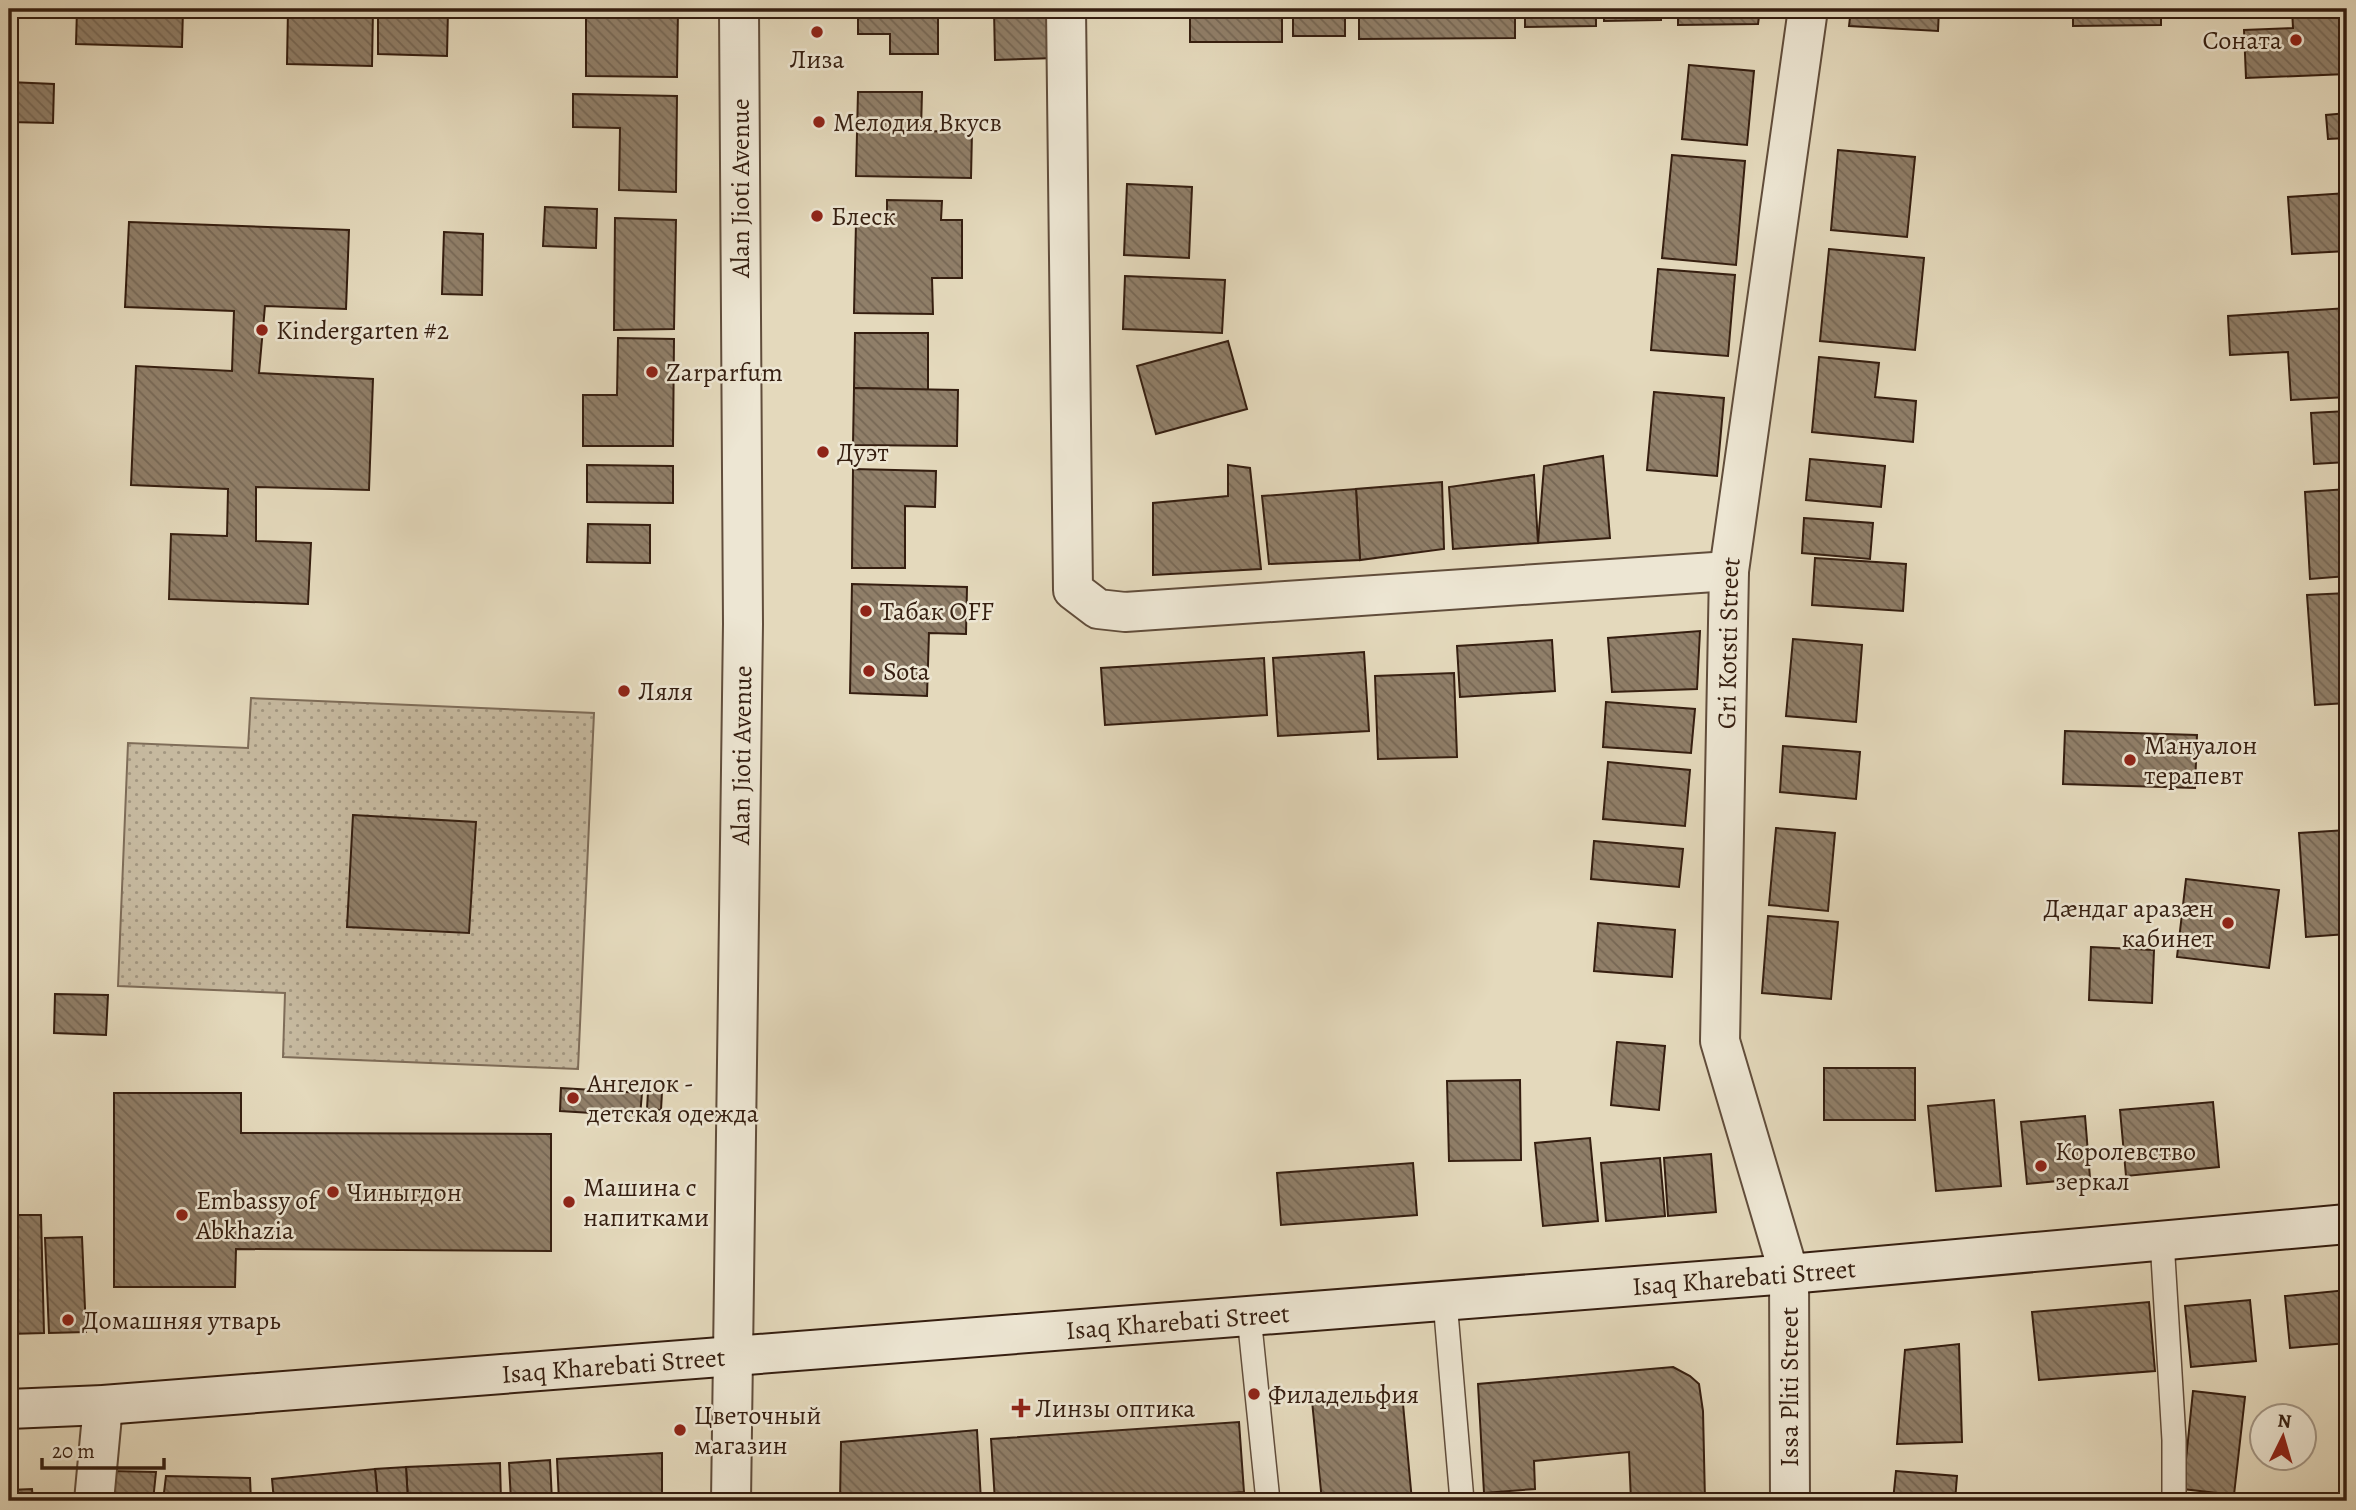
<svg xmlns="http://www.w3.org/2000/svg" width="2356" height="1510" font-family="Alegreya,serif">
  <style>
    .park { fill: url(#park-dots); stroke: #7e6c58; stroke-width: 2 }
    .building { fill: url(#building-back-hatch); stroke: #351e10; stroke-width: 2 }
    .lines { fill: none; stroke-linecap: round; stroke-linejoin: round }
    .service-casing { stroke: #614d3b; stroke-width: 26 }
    .minor-casing { stroke: #614d3b; stroke-width: 42 }
    .tertiary-casing { stroke: #614d3b; stroke-width: 42 }
    .secondary-casing { stroke: #351e10; stroke-width: 42 }
    .service { stroke: #ede6d3; stroke-width: 23 }
    .minor { stroke: #ede6d3; stroke-width: 38 }
    .tertiary { stroke: #ede6d3; stroke-width: 38 }
    .secondary { stroke: #ede6d3; stroke-width: 38 }
    .poi-dot { fill: #8f2418; stroke: #ede6d3; stroke-width: 2.5 }
    .labels { text-anchor: middle; dominant-baseline: central; stroke-width: 5; stroke-linejoin: round; paint-order: stroke }
    .poi-label { font-size: 26px; fill: #351e10; stroke: #ede6d3; text-anchor: start }
    .street-label { font-size: 26px; fill: #351e10; stroke: #ede6d3 }
  </style>
  <defs>
    <pattern id="park-dots" width="8" height="8" patternUnits="userSpaceOnUse" patternTransform="scale(1.75)"><rect width="8" height="8" fill="#c6b99f"/><path d="M2 2h.1M6 6h.1" fill="none" stroke="#a29680" stroke-width="1.8" stroke-linecap="round"/></pattern>
    <pattern id="building-back-hatch" width="6" height="6" patternUnits="userSpaceOnUse" patternTransform="scale(1.75)"><rect width="6" height="6" fill="#907f69"/><path d="M-1 5l2 2M0 0l6 6M5-1l2 2" fill="none" stroke="#766755"/></pattern>
  </defs>
  <rect width="100%" height="100%" fill="#e4d9bc"/>
  <filter id="stains"><feTurbulence type="fractalNoise" baseFrequency=".00286" numOctaves="4"/><feColorMatrix values="0 0 0 0 .2 0 0 0 0 .09 0 0 0 0 .02 0 0 0 .5 -.17"/></filter>
  <radialGradient id="worn" r=".72"><stop offset=".6" stop-color="#630" stop-opacity="0"/><stop offset="1" stop-color="#630" stop-opacity=".3"/></radialGradient>
  <path class="park" d="M251,698L594,713L578,1069L283,1057L285,993L118,986L128,743L248,748Z"/>
  <g class="building">
    <path d="M77,9H183L182,47L76,44Z"/>
    <path d="M199,9H264V12L199,11Z"/>
    <path d="M288,9H373L372,66L287,64Z"/>
    <path d="M378,9H448L447,56L378,54Z"/>
    <path d="M586,9H678L677,77L586,76Z"/>
    <path d="M858,9H938V54H890V34H858Z"/>
    <path d="M994,9H1054L1055,58L995,60Z"/>
    <rect x="1190" y="9" width="92" height="33"/>
    <rect x="1293" y="9" width="52" height="27"/>
    <path d="M1359,9H1515V38L1359,39Z"/>
    <path d="M1525,9H1596V26L1525,27Z"/>
    <path d="M1604,9H1661V20L1604,21Z"/>
    <path d="M1678,9H1760L1758,24L1678,25Z"/>
    <path d="M1851,9H1939L1938,31L1849,26Z"/>
    <path d="M2073,9H2161V25L2073,26Z"/>
    <rect x="2175" y="9" width="80" height="3"/>
    <path d="M2292,9H2344L2347,74L2246,78L2244,30L2293,28Z"/>
    <path d="M1689,65L1754,71L1747,145L1682,139Z"/>
    <path d="M9,82L54,84L53,123L9,122Z"/>
    <path d="M858,92H922L921,131L972,132L971,178L856,176Z"/>
    <path d="M573,94L677,96L676,192L619,190L620,128L573,127Z"/>
    <path d="M2347,113V138L2328,139L2326,115Z"/>
    <path d="M1838,150L1915,157L1907,237L1831,230Z"/>
    <path d="M1672,155L1745,161L1736,265L1662,258Z"/>
    <path d="M1127,184L1192,187L1189,258L1124,255Z"/>
    <path d="M2347,193V251L2292,254L2288,197Z"/>
    <path d="M887,200L942,201L941,220H962V278H932L933,314L854,313L856,222L887,223Z"/>
    <path d="M545,207L597,209L596,248L543,246Z"/>
    <path d="M615,218L676,220L674,329L614,330Z"/>
    <path d="M129,222L349,230L346,309L265,306L259,373L373,379L369,490L256,487V541L311,543L308,604L169,599L171,534L227,536L228,489L131,485L136,366L232,371L234,311L125,307Z"/>
    <path d="M444,232L483,234L482,295L442,294Z"/>
    <path d="M1829,249L1924,258L1915,350L1820,341Z"/>
    <path d="M1658,269L1735,275L1728,356L1651,350Z"/>
    <path d="M1125,276L1225,280L1222,333L1123,329Z"/>
    <path d="M2347,308V397L2291,400L2288,352L2230,355L2228,316Z"/>
    <path d="M855,333H928V390L854,388Z"/>
    <path d="M618,338L674,339L673,446H583V395H617Z"/>
    <path d="M1228,341L1247,409L1156,434L1137,366Z"/>
    <path d="M1819,357L1879,363L1875,397L1916,401L1913,442L1812,432Z"/>
    <path d="M854,388L958,390L957,446L853,445Z"/>
    <path d="M1654,392L1724,398L1717,476L1647,470Z"/>
    <path d="M2347,411V462L2314,464L2311,413Z"/>
    <path d="M1603,456L1610,538L1538,543L1544,466Z"/>
    <path d="M1810,459L1885,466L1881,507L1806,500Z"/>
    <path d="M587,465L673,466V503L587,502Z"/>
    <path d="M1228,465L1250,468L1261,569L1153,575V503L1228,496Z"/>
    <path d="M853,469L936,471L935,507L905,506V568H852Z"/>
    <path d="M1534,475L1538,543L1453,549L1449,487Z"/>
    <path d="M1442,482L1444,549L1360,560L1356,489Z"/>
    <path d="M1356,489L1360,560L1269,564L1262,496Z"/>
    <path d="M2347,489V576L2310,579L2305,492Z"/>
    <path d="M1804,518L1873,523L1870,559L1802,553Z"/>
    <path d="M588,524L650,525V563L587,562Z"/>
    <path d="M1815,558L1906,564L1903,611L1812,605Z"/>
    <path d="M852,584L967,587L966,634L929,633L927,696L850,693Z"/>
    <path d="M2347,593V703L2315,705L2307,595Z"/>
    <path d="M1700,631L1697,689L1612,692L1608,638Z"/>
    <path d="M1793,639L1862,645L1856,722L1786,716Z"/>
    <path d="M1552,640L1555,691L1460,697L1457,646Z"/>
    <path d="M1364,652L1369,731L1278,736L1273,658Z"/>
    <path d="M1264,658L1267,715L1105,725L1101,668Z"/>
    <path d="M1454,673L1457,757L1378,759L1375,676Z"/>
    <path d="M1606,702L1695,709L1691,753L1603,747Z"/>
    <path d="M2065,731L2197,735L2195,788L2063,784Z"/>
    <path d="M1783,746L1860,752L1856,799L1780,792Z"/>
    <path d="M1608,762L1690,770L1685,826L1603,819Z"/>
    <path d="M353,815L476,822L469,933L347,927Z"/>
    <path d="M1776,828L1835,833L1828,911L1769,905Z"/>
    <path d="M2347,830V934L2306,937L2299,833Z"/>
    <path d="M1594,841L1683,849L1679,887L1591,879Z"/>
    <path d="M2186,879L2279,890L2269,968L2177,957Z"/>
    <path d="M1768,916L1838,922L1831,999L1762,993Z"/>
    <path d="M1598,923L1675,930L1672,977L1594,971Z"/>
    <path d="M2091,947L2154,950L2152,1003L2089,1000Z"/>
    <path d="M55,994L108,995L106,1035L54,1033Z"/>
    <path d="M1617,1042L1665,1046L1659,1110L1611,1105Z"/>
    <rect x="1824" y="1068" width="91" height="52"/>
    <path d="M1520,1080L1521,1160L1449,1161L1447,1081Z"/>
    <path d="M561,1088L642,1093L640,1116L560,1111Z"/>
    <path d="M648,1092H662L661,1110L647,1109Z"/>
    <path d="M114,1093H241V1133L551,1134V1251L236,1249L235,1287H114Z"/>
    <path d="M1994,1100L2001,1186L1936,1191L1928,1106Z"/>
    <path d="M2213,1102L2219,1167L2126,1176L2120,1110Z"/>
    <path d="M2085,1116L2090,1178L2027,1184L2021,1122Z"/>
    <path d="M1590,1138L1598,1221L1543,1226L1535,1143Z"/>
    <path d="M1711,1154L1716,1212L1668,1216L1664,1158Z"/>
    <path d="M1660,1158L1665,1216L1606,1221L1601,1163Z"/>
    <path d="M1413,1163L1417,1215L1281,1225L1277,1173Z"/>
    <path d="M9,1215H41L44,1333L9,1334Z"/>
    <path d="M82,1237L86,1332L49,1333L45,1238Z"/>
    <path d="M2347,1290V1343L2290,1348L2285,1296Z"/>
    <path d="M2250,1300L2256,1361L2191,1367L2185,1306Z"/>
    <path d="M2149,1302L2155,1371L2039,1380L2032,1312Z"/>
    <path d="M1959,1344L1962,1442L1897,1444L1905,1350Z"/>
    <path d="M1673,1367L1690,1376L1699,1384L1703,1411L1705,1501H1631L1629,1452L1534,1461L1535,1489L1484,1493L1478,1384Z"/>
    <path d="M2193,1391L2245,1397L2234,1495L2183,1489Z"/>
    <path d="M1402,1393L1412,1501H1322L1312,1401Z"/>
    <path d="M1239,1422L1244,1492L1105,1501H995L991,1439Z"/>
    <path d="M977,1430L981,1501H840L841,1442Z"/>
    <path d="M662,1453V1501H559L557,1459Z"/>
    <path d="M550,1460L552,1501H511L509,1463Z"/>
    <path d="M500,1463L501,1501H408L406,1467Z"/>
    <path d="M406,1467L408,1501H378L375,1469Z"/>
    <path d="M375,1469L378,1501H274L272,1479Z"/>
    <path d="M110,1471L156,1472L153,1501H110Z"/>
    <path d="M1896,1471L1957,1476L1955,1501H1893Z"/>
    <path d="M166,1476L250,1478L251,1501H163Z"/>
    <path d="M32,1489L33,1501H9V1490Z"/>
  </g>
  <g class="lines">
    <g class="service-casing">
      <g id="service">
        <path d="M2162,1240L2174,1440V1501"/>
        <path d="M1445,1301L1462,1501"/>
        <path d="M1249,1316L1268,1501"/>
      </g>
    </g>
    <g class="minor-casing">
      <g id="minor">
        <path d="M1066,9L1073,590L1098,609L1125,612L1729,571"/>
        <path d="M94,1501L103,1405"/>
        <path id="s1" d="M1790,1501L1789,1274L1720,1041L1729,571L1808,9"/>
      </g>
    </g>
    <g class="tertiary-casing">
      <g id="tertiary">
        <path id="s2" d="M731,1501L743,624L739,9"/>
      </g>
    </g>
    <g class="secondary-casing">
      <g id="secondary">
        <path id="s3" d="M9,1409L103,1405L1789,1274L2347,1224"/>
      </g>
    </g>
    <use href="#service" class="service"/>
    <use href="#minor" class="minor"/>
    <use href="#tertiary" class="tertiary"/>
    <use href="#secondary" class="secondary"/>
  </g>
  <g class="poi-dot">
    <circle cx="817" cy="32" r="7"/>
    <circle cx="2296" cy="40" r="7"/>
    <circle cx="819" cy="122" r="7"/>
    <circle cx="817" cy="216" r="7"/>
    <circle cx="262" cy="330" r="7"/>
    <circle cx="652" cy="372" r="7"/>
    <circle cx="823" cy="452" r="7"/>
    <circle cx="866" cy="611" r="7"/>
    <circle cx="869" cy="671" r="7"/>
    <circle cx="624" cy="691" r="7"/>
    <circle cx="2130" cy="760" r="7"/>
    <circle cx="2228" cy="923" r="7"/>
    <circle cx="573" cy="1098" r="7"/>
    <circle cx="2041" cy="1166" r="7"/>
    <circle cx="333" cy="1192" r="7"/>
    <circle cx="569" cy="1202" r="7"/>
    <circle cx="182" cy="1215" r="7"/>
    <circle cx="68" cy="1320" r="7"/>
    <circle cx="1254" cy="1394" r="7"/>
    <path d="M1017.5 1397.5h7v7h7v7h-7v7h-7v-7h-7v-7h7z"/>
    <circle cx="680" cy="1430" r="7"/>
  </g>
  <g class="labels">
    <g class="poi-label">
      <text x="2282" y="40" text-anchor="end">Соната</text>
      <text x="817" y="59" text-anchor="middle">Лиза</text>
      <text x="833" y="122">Мелодия Вкусв</text>
      <text x="831" y="216">Блеск</text>
      <text x="276" y="330">Kindergarten #2</text>
      <text x="666" y="372">Zarparfum</text>
      <text x="837" y="452">Дуэт</text>
      <text x="880" y="611">Табак OFF</text>
      <text x="883" y="671">Sota</text>
      <text x="638" y="691">Ляля</text>
      <text x="2144" y="745">Мануалон<tspan x="2144" dy="30">терапевт</tspan></text>
      <text x="2214" y="908" text-anchor="end">Дæндаг аразæн<tspan x="2214" dy="30">кабинет</tspan></text>
      <text x="587" y="1083">Ангелок -<tspan x="587" dy="30">детская одежда</tspan></text>
      <text x="2055" y="1151">Королевство<tspan x="2055" dy="30">зеркал</tspan></text>
      <text x="583" y="1187">Машина с<tspan x="583" dy="30">напитками</tspan></text>
      <text x="347" y="1192">Чиныгдон</text>
      <text x="196" y="1200">Embassy of<tspan x="196" dy="30">Abkhazia</tspan></text>
      <text x="82" y="1320">Домашняя утварь</text>
      <text x="1268" y="1394">Филадельфия</text>
      <text x="1035" y="1408">Линзы оптика</text>
      <text x="694" y="1415">Цветочный<tspan x="694" dy="30">магазин</tspan></text>
    </g>
    <g class="street-label">
      <text transform="translate(740 188) rotate(-90)">Alan Jioti Avenue</text>
      <text stroke="none"><textPath href="#s1" startOffset="868">Gri Kotsti Street</textPath></text>
      <text stroke="none"><textPath href="#s2" startOffset="746">Alan Jioti Avenue</textPath></text>
      <text stroke="none"><textPath href="#s3" startOffset="1740">Isaq Kharebati Street</textPath></text>
      <text stroke="none"><textPath href="#s3" startOffset="1172">Isaq Kharebati Street</textPath></text>
      <text stroke="none"><textPath href="#s3" startOffset="606">Isaq Kharebati Street</textPath></text>
      <text transform="translate(1789 1387) rotate(-90)">Issa Pliti Street</text>
    </g>
  </g>
  <rect width="2356" height="1510" fill="none" stroke="#e4d9bc" stroke-width="35"/>
  <rect x="10" y="10" width="2335" height="1489" fill="none" stroke="#351e10" stroke-width="3.5"/>
  <rect x="18" y="18" width="2321" height="1475" fill="none" stroke="#351e10" stroke-width="2"/>
  <g transform="translate(2283 1437) rotate(5)"><circle r="33" fill="#ede6d3" stroke="#a39685" stroke-width="2"/>
  <path d="M0-5L12 26L0 18L-12 26Z" fill="#8f2418"/>
  <text y="-10" font-size="19" font-weight="bold" text-anchor="middle" fill="#351e10">N</text>
  </g>
  <path d="M42 1458v10h122v-10" fill="none" stroke="#351e10" stroke-width="3.5"/>
  <text x="52" y="1458" font-size="21" fill="#351e10" stroke="#ede6d3" stroke-width="5" paint-order="stroke">20 m</text>
  <rect width="100%" height="100%" filter="url(#stains)"/>
  <rect width="100%" height="100%" fill="url(#worn)"/>
</svg>
